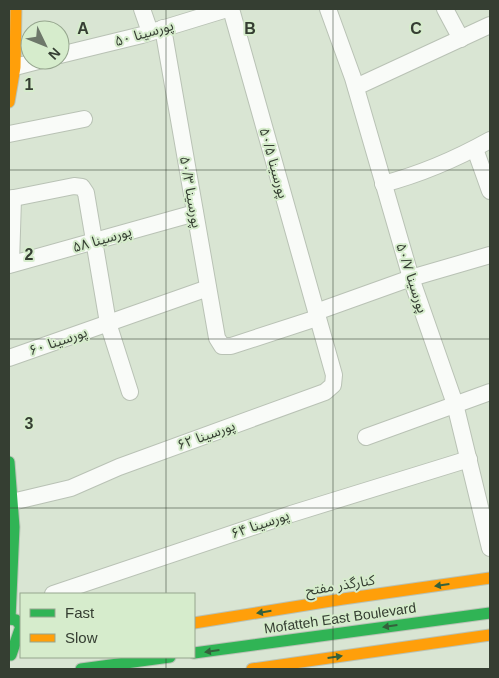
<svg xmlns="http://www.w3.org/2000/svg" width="499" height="678" font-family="Helvetica,'Noto Sans Arabic',sans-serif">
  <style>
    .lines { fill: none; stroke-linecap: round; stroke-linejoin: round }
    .street-casing { stroke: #b9c2b5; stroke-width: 18 }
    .fast-casing { stroke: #b9c2b5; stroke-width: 13 }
    .slow-casing { stroke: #b9c2b5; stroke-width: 13 }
    .street { stroke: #f9fbf8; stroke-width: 16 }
    .fast { stroke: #30b455; stroke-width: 11 }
    .slow { stroke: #ff9f0a; stroke-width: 11 }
    .oneway { fill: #34613c }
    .grid { fill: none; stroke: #353e32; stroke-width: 1; stroke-opacity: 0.55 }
    .labels { text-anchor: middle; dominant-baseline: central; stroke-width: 4; stroke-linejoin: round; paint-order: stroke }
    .street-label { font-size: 14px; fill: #353e32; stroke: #d6eccc }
    .grid-label { font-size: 16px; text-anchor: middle; font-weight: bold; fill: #353e32; stroke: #d6eccc; stroke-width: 4; stroke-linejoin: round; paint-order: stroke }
  </style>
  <rect width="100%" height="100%" fill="#d9e5d3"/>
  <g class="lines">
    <g class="street-casing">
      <g id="street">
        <path d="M142,9L150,32"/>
        <path d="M328,9L353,78L411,278L455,404L490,548"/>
        <path d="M445,9L461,39"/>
        <path d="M163,28L217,338L222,346H231L317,318"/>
        <path d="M60,55L142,35L227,9"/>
        <path d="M15,67L42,60"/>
        <path d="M356,87L490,25"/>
        <path d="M9,134L84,119"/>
        <path d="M475,149L490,191"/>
        <path d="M383,184C421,174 456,159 490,140"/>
        <path d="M9,199L74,186L82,187L86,193L108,323L130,392"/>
        <path d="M11,264L13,198"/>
        <path d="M9,265L195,213"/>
        <path d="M316,312L411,278L490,255"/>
        <path d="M9,358L208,288"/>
        <path d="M366,437L490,392"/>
        <path d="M12,502L71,488L119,467L325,392L333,385L334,375L231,9"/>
        <path d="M53,594L291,514L469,459"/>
      </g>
    </g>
    <g class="fast-casing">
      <g id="fast">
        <path d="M9,462L14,527L10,619"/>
        <path d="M10,619L16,620L21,626L11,655"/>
        <path d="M194,653L490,613"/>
        <path d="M81,669L170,657"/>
      </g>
    </g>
    <g class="slow-casing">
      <g id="slow">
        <path d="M9,102L15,67L16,9"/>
        <path d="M194,623L343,599L490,578"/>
        <path d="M252,669L490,635"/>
      </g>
    </g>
    <use href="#street" class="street"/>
    <use href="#fast" class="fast"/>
    <use href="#slow" class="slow"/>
  </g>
  <defs><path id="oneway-solid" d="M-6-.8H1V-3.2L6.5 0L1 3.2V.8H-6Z" transform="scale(1.25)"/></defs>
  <g class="oneway">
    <use href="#oneway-solid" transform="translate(442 585) rotate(172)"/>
    <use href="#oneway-solid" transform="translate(264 612) rotate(171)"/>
    <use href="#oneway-solid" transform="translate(390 626) rotate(172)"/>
    <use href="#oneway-solid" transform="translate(212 651) rotate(172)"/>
    <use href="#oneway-solid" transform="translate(335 657) rotate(-8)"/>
  </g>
  <path class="grid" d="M166,9V594M333,9V669M9,170H490M9,339H490M9,508H490M166,657V669"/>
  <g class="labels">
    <g class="street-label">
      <text transform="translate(144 33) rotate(-16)">پورسینا ۵۰</text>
      <text transform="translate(274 163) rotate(74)">پورسینا ۵۰/۵</text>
      <text transform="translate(191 192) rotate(80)">پورسینا ۵۰/۳</text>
      <text transform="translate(102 239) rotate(-16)">پورسینا ۵۸</text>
      <text transform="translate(412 278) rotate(72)">پورسینا ۵۰/۷</text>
      <text transform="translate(58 341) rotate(-19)">پورسینا ۶۰</text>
      <text transform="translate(206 435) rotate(-20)">پورسینا ۶۲</text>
      <text transform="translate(260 524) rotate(-19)">پورسینا ۶۴</text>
      <text transform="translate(340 585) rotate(-9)">کنارگذر مفتح</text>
      <text transform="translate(340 618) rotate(-8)">Mofatteh East Boulevard</text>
    </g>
  </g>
  <g class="grid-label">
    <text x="83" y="34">A</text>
    <text x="250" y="34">B</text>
    <text x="416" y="34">C</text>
    <text x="29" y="90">1</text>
    <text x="29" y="260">2</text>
    <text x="29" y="429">3</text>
  </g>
  <rect width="499" height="678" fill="none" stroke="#353e32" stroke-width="20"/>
  <rect x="20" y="593" width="175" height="65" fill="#d6eccc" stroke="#96a68e"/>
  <rect x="30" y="609" width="25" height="8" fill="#30b455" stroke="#96a68e"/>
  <text x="65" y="618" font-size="15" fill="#353e32">Fast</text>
  <rect x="30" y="634" width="25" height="8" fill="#ff9f0a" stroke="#96a68e"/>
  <text x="65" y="643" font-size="15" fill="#353e32">Slow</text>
  <g transform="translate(45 45) rotate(133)"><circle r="24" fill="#d6eccc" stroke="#96a68e"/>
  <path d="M0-4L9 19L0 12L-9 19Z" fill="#6e786a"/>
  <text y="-8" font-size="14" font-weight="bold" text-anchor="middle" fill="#353e32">N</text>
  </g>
</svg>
